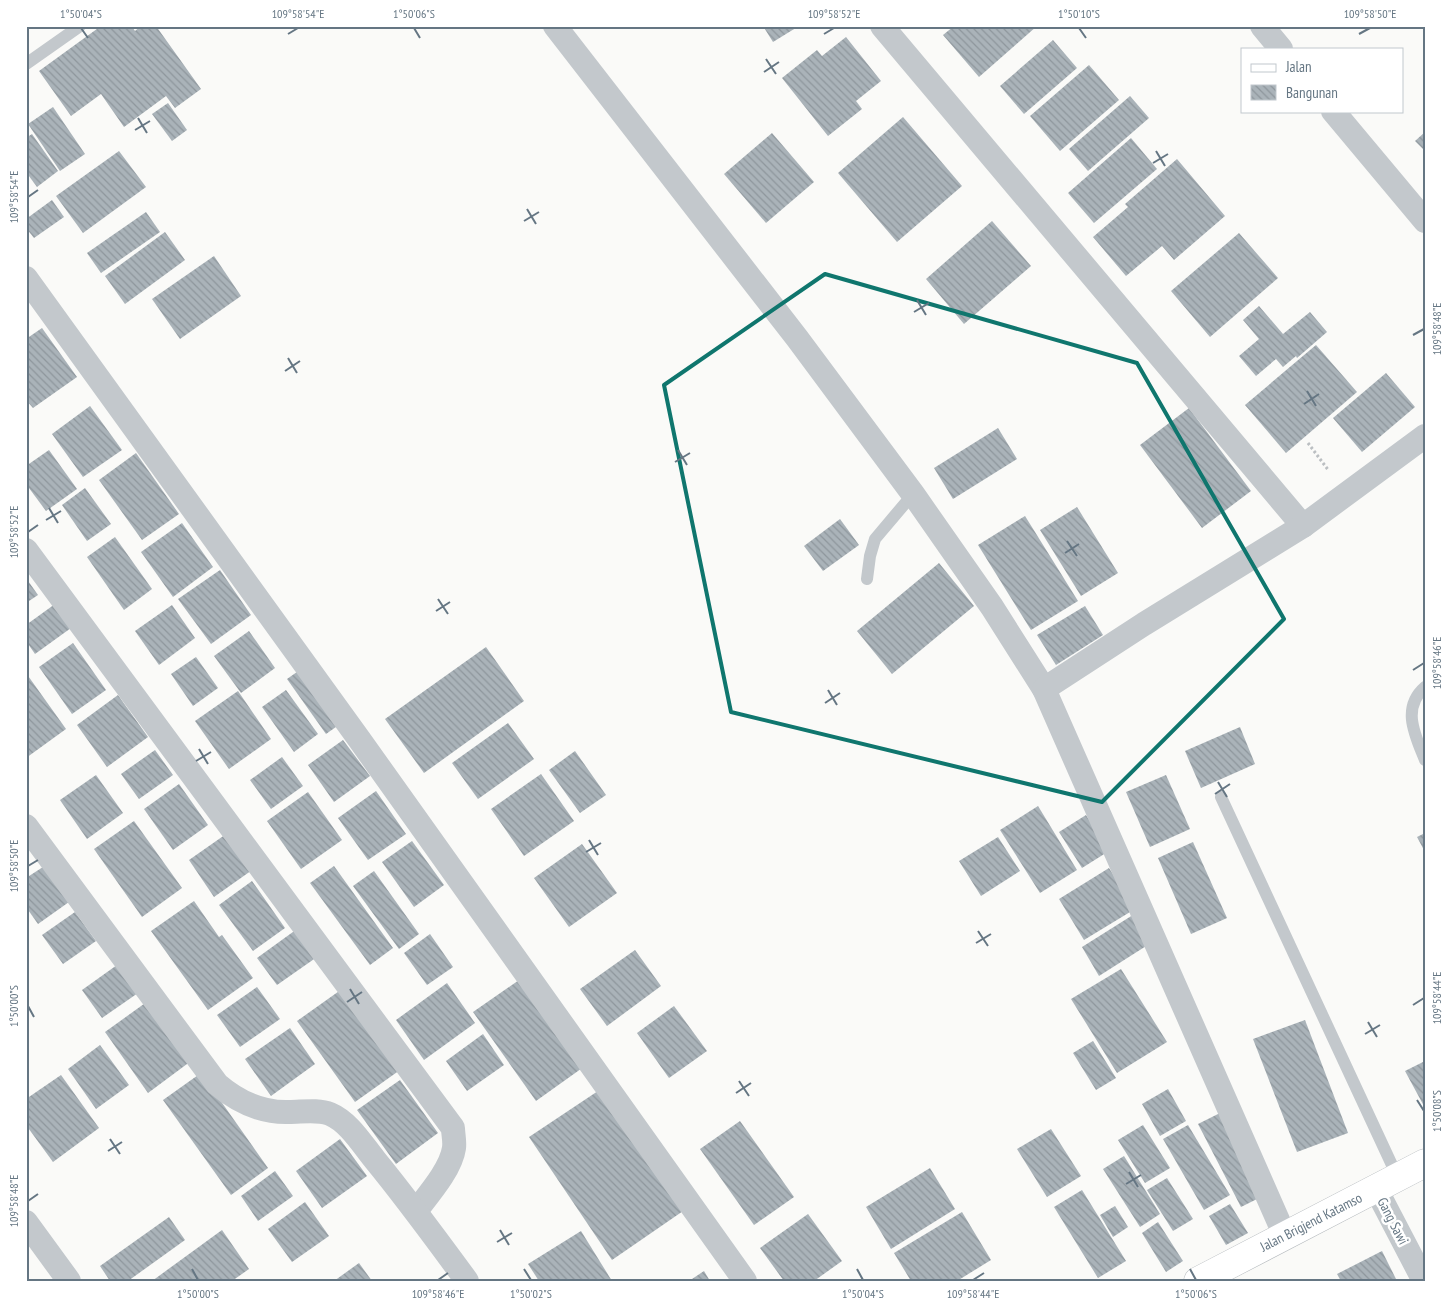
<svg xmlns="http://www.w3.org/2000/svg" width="1451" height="1307" font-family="'PT Sans Narrow',sans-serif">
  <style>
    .building { fill: url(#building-back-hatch) }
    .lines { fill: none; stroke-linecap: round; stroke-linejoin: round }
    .primary-casing { stroke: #b5babe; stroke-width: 29 }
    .path { stroke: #bbbfc2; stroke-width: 3; stroke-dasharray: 2.5 2.5; stroke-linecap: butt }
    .service { stroke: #c3c8cc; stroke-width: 12 }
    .minor { stroke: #c3c8cc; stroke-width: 24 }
    .primary { stroke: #fff; stroke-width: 28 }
    .marked { fill: none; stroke: #0f766e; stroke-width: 4; stroke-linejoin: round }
    .ticks { fill: none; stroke: #657683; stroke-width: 2 }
    .labels { text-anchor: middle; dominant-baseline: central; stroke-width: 5; stroke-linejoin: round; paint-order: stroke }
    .street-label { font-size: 14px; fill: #657683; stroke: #fff }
    .neatline { fill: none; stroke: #657683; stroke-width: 2 }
    .ticks-label { font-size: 12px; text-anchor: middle; fill: #657683 }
  </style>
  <defs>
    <pattern id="building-back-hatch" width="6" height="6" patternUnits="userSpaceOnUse" patternTransform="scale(1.25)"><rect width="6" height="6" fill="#aab3b9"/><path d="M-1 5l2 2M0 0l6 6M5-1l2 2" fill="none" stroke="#8e969c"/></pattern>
  </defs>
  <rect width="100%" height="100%" fill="#fafaf8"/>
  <g class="building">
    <path d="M101,26H131L135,31L141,26H156L201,89L175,108L166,96L124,127L101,94L71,116L39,71Z"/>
    <path d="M763,26H799L773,42Z"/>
    <path d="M954,26H1037L979,77L943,35Z"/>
    <path d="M846,37L881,81L856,101L862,109L828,136L782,78L817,50L822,56Z"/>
    <path d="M1053,40L1077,68L1024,114L1000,86Z"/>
    <path d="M1089,65L1119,100L1060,151L1030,116Z"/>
    <path d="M1130,96L1149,118L1088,171L1069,149Z"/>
    <path d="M168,103L187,130L172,141L152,114Z"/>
    <path d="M53,107L85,154L60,171L28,124Z"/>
    <path d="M903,117L962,186L897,242L838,173Z"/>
    <path d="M1425,132V151L1415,141Z"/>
    <path d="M772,133L814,182L766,223L724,174Z"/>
    <path d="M32,134L58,171L37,187L26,172V138Z"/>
    <path d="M1131,138L1157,169L1094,223L1068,193Z"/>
    <path d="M119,151L146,187L83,233L56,196Z"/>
    <path d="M1177,159L1225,216L1174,260L1162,246L1126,276L1093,237L1128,207L1125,204Z"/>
    <path d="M52,200L64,217L34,238L26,228V219Z"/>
    <path d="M146,212L160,232L101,273L87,253Z"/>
    <path d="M992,221L1031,266L964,324L926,279Z"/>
    <path d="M165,232L185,260L125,304L105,276Z"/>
    <path d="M1239,233L1278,278L1210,337L1171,291Z"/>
    <path d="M214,256L241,296L180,339L152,299Z"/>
    <path d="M1259,306L1283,334L1310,312L1327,332L1297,358L1296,356L1283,367L1276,359L1256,376L1239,356L1259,339L1243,320Z"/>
    <path d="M42,328L77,377L33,408L26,400V339Z"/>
    <path d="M1316,345L1357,392L1286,453L1245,405Z"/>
    <path d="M1386,373L1415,407L1362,452L1333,418Z"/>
    <path d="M90,406L122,450L83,477L52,434Z"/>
    <path d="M1189,408L1251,491L1202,528L1140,445Z"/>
    <path d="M998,428L1017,459L953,499L934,468Z"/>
    <path d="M49,450L77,489L46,511L26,484V466Z"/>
    <path d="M136,453L179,514L142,540L99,480Z"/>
    <path d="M85,488L111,524L87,541L62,505Z"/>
    <path d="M1077,507L1118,573L1081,596L1040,530Z"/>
    <path d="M1025,516L1078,601L1031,630L978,545Z"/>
    <path d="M840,519L859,545L823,571L804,546Z"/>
    <path d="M182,523L213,567L173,597L141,552Z"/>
    <path d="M115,537L152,589L124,610L87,557Z"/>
    <path d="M939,563L974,606L892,674L857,631Z"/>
    <path d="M220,570L251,615L211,644L178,599Z"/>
    <path d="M26,578L38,595L26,603Z"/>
    <path d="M55,604L71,628L35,654L26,641V625Z"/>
    <path d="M172,605L195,638L159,665L135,631Z"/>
    <path d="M1085,606L1103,635L1056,665L1037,635Z"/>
    <path d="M249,631L275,668L241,693L214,656Z"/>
    <path d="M73,643L106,690L72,714L39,667Z"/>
    <path d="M486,647L524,701L424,773L385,719Z"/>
    <path d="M196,657L218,688L193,706L171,674Z"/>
    <path d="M304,667L343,722L326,734L287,679Z"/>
    <path d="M26,673L66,729L26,758Z"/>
    <path d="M286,690L318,734L294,752L262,707Z"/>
    <path d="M238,691L271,739L229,769L195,721Z"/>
    <path d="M118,695L148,737L107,767L77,725Z"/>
    <path d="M508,723L534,759L478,799L452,763Z"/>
    <path d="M1240,727L1255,764L1201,788L1185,751Z"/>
    <path d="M343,740L370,776L334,802L308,765Z"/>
    <path d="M155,750L173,775L139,799L121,774Z"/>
    <path d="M575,751L606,795L580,813L549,770Z"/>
    <path d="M282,757L303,786L271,809L250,780Z"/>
    <path d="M541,774L574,821L524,856L491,809Z"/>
    <path d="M96,775L123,813L87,839L60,800Z"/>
    <path d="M1166,775L1190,829L1150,847L1126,792Z"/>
    <path d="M179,784L208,825L173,850L144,809Z"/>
    <path d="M376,791L406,834L368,860L338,818Z"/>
    <path d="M308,792L342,840L301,869L267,821Z"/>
    <path d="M1038,806L1077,870L1040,893L1000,830Z"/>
    <path d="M1086,815L1109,851L1082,868L1059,832Z"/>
    <path d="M134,821L182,888L142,917L94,849Z"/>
    <path d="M229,832L255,868L214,897L189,860Z"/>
    <path d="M1425,833V852L1417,837Z"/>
    <path d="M998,837L1020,871L981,896L959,861Z"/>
    <path d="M412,841L444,885L414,907L382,862Z"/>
    <path d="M1193,842L1227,918L1191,934L1158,858Z"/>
    <path d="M582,844L617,893L569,927L534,878Z"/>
    <path d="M334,866L393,948L370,965L310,883Z"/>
    <path d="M43,867L69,902L38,924L26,907V878Z"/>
    <path d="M1109,868L1135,909L1084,940L1059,899Z"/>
    <path d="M374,871L419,934L399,949L353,886Z"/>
    <path d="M252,881L285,928L253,951L219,905Z"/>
    <path d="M194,901L219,937L222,935L253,978L208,1010L151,931Z"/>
    <path d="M75,912L96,941L63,964L42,935Z"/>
    <path d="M1136,913L1154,941L1099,976L1082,947Z"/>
    <path d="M297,929L317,957L277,985L257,958Z"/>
    <path d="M430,934L453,967L427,985L404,953Z"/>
    <path d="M635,950L661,986L607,1026L580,989Z"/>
    <path d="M117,965L138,993L102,1018L82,990Z"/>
    <path d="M1121,969L1167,1042L1117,1073L1071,999Z"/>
    <path d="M522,978L585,1066L536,1101L473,1012Z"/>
    <path d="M447,983L475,1023L424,1060L396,1020Z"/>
    <path d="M257,987L280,1019L240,1047L217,1015Z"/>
    <path d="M342,989L400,1070L355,1102L297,1021Z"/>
    <path d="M148,1001L191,1061L148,1093L105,1032Z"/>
    <path d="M674,1006L707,1051L669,1078L637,1033Z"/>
    <path d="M1305,1020L1348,1133L1297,1152L1253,1039Z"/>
    <path d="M290,1028L315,1064L271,1096L245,1059Z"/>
    <path d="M483,1034L504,1065L467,1091L446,1061Z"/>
    <path d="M1093,1041L1116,1078L1096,1090L1073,1053Z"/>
    <path d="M100,1045L129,1085L96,1109L68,1069Z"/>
    <path d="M1425,1061V1108L1405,1071Z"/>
    <path d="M201,1073L268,1168L231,1195L163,1100Z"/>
    <path d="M61,1075L99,1128L53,1162L26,1125V1099Z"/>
    <path d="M400,1080L438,1133L396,1164L357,1110Z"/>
    <path d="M604,1087L686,1209L612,1260L529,1137Z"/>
    <path d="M1168,1089L1186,1121L1160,1136L1142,1104Z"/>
    <path d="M1220,1113L1263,1196L1241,1207L1198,1124Z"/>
    <path d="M740,1121L794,1197L754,1225L700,1149Z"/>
    <path d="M1143,1125L1170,1168L1145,1183L1118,1140Z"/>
    <path d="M1188,1125L1230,1195L1204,1210L1163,1139Z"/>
    <path d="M1051,1129L1081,1176L1047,1197L1017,1149Z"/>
    <path d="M340,1139L367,1176L322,1208L296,1171Z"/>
    <path d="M1124,1156L1160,1214L1140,1227L1103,1169Z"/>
    <path d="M930,1168L955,1209L891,1249L866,1207Z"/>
    <path d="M275,1171L293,1196L258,1221L241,1196Z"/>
    <path d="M1167,1178L1193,1219L1173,1231L1147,1190Z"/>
    <path d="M1082,1190L1126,1261L1098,1278L1054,1207Z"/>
    <path d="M305,1202L329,1236L292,1262L268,1229Z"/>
    <path d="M1230,1204L1248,1233L1226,1245L1209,1216Z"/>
    <path d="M1115,1206L1128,1227L1113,1237L1100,1215Z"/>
    <path d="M962,1212L991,1260L957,1281H911L894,1253Z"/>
    <path d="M808,1214L842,1261L814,1281H784L760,1248Z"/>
    <path d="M169,1217L185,1240L128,1281H110L100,1266Z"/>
    <path d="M1158,1222L1183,1261L1166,1272L1142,1233Z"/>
    <path d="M222,1230L249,1269L232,1281H152Z"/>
    <path d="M581,1231L612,1281H539L528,1264Z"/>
    <path d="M1382,1251L1397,1281H1341L1337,1274Z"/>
    <path d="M359,1263L372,1281H334Z"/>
    <path d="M704,1271L710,1281H689Z"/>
  </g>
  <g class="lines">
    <g class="primary-casing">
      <path id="primary" d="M1198,1281L1425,1163"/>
    </g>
    <path class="path" d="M1308,443L1329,471"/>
    <g class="service">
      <path d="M26,64L80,26"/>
      <path d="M867,579L870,556L875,539L913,494"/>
      <path d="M1425,687C1401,708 1415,735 1425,760"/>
      <path d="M1221,797L1398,1178"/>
    </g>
    <g class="minor">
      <path d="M555,26L797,338L913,494L992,607L1044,689"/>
      <path d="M882,26L1303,526"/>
      <path d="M1262,26L1281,49"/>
      <path d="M1333,111L1425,221"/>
      <path d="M26,278L359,739L745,1281"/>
      <path d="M26,550L453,1128C453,1134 455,1141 454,1148C451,1169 429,1194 416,1211"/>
      <path d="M26,826L217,1084C238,1102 261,1113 289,1112C302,1112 318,1109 330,1114C349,1122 362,1144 375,1160C407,1199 437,1240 467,1281"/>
      <path d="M1376,1189L1424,1281"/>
      <path d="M26,1222L69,1281"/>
      <path d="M1285,1236L1044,689L1144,624L1303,526L1425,436"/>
    </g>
    <use href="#primary" class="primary"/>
  </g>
  <path class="marked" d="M825,274L1137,363L1284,619L1102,802L731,712L664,385Z"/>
  <path class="ticks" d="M81,28L88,38M414,28L420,38M1079,28L1086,38M288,34L298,28M824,34L834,28M1359,34L1370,28M766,59L776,74M764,72L779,62M138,118L147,133M135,130L150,121M1156,151L1165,166M1153,163L1168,154M28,197L38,190M527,209L536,224M524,221L539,212M917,300L926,315M914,312L929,303M1413,335L1424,329M288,358L297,373M285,371L300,361M1307,391L1316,406M1304,404L1319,394M678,450L687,465M675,462L690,453M49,508L58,523M46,520L61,511M28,532L38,525M1067,541L1077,556M1065,553L1079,544M438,599L448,614M436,611L450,602M1413,670L1424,663M828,690L837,705M825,703L840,693M199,749L208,764M196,761L211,752M1218,782L1227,797M1215,794L1230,784M589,840L598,855M586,852L601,843M28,866L38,860M978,931L988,946M976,943L991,934M350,989L359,1004M347,1002L362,992M1413,1005L1424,998M28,1006L34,1017M1368,1022L1377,1037M1365,1034L1380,1025M739,1081L749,1096M736,1093L751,1083M1417,1100L1424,1111M110,1139L120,1154M108,1151L122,1142M1129,1172L1138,1187M1126,1184L1141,1175M28,1201L38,1194M500,1230L509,1245M497,1242L512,1233M192,1269L198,1280M524,1269L531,1280M857,1269L863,1280M1190,1269L1196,1280M438,1280L448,1273M973,1280L984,1273"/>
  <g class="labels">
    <g class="street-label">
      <text transform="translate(1393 1221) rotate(63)">Gang Sawi</text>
      <text transform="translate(1311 1222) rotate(-27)">Jalan Brigjend Katamso</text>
    </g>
  </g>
  <rect width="1451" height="1307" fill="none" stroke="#ffffff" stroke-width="55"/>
  <rect x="1241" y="48" width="162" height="65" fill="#ffffff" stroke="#c1c8cd"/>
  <rect x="1251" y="64" width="25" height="8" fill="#ffffff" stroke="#c1c8cd"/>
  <text x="1286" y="72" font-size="15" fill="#657683">Jalan</text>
  <rect x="1251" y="85" width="25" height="15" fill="url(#building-back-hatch)" stroke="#c1c8cd"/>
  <text x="1286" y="98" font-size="15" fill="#657683">Bangunan</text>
  <rect x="28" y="28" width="1396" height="1252" class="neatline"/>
  <g class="ticks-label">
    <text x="81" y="18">1°50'04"S</text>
    <text x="298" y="18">109°58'54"E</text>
    <text x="414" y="18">1°50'06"S</text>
    <text x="834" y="18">109°58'52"E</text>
    <text x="1079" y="18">1°50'10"S</text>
    <text x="1370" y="18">109°58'50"E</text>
    <text transform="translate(14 197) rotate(-90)" y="4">109°58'54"E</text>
    <text transform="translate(1437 329) rotate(-90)" y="4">109°58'48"E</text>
    <text transform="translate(14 532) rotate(-90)" y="4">109°58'52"E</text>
    <text transform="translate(1437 663) rotate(-90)" y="4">109°58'46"E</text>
    <text transform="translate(14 866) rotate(-90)" y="4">109°58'50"E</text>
    <text transform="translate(1437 998) rotate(-90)" y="4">109°58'44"E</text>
    <text transform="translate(14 1006) rotate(-90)" y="4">1°50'00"S</text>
    <text transform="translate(1437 1111) rotate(-90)" y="4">1°50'08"S</text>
    <text transform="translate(14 1201) rotate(-90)" y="4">109°58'48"E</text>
    <text x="198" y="1298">1°50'00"S</text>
    <text x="438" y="1298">109°58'46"E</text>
    <text x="531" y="1298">1°50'02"S</text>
    <text x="863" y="1298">1°50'04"S</text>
    <text x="973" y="1298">109°58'44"E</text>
    <text x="1196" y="1298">1°50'06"S</text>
  </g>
</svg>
